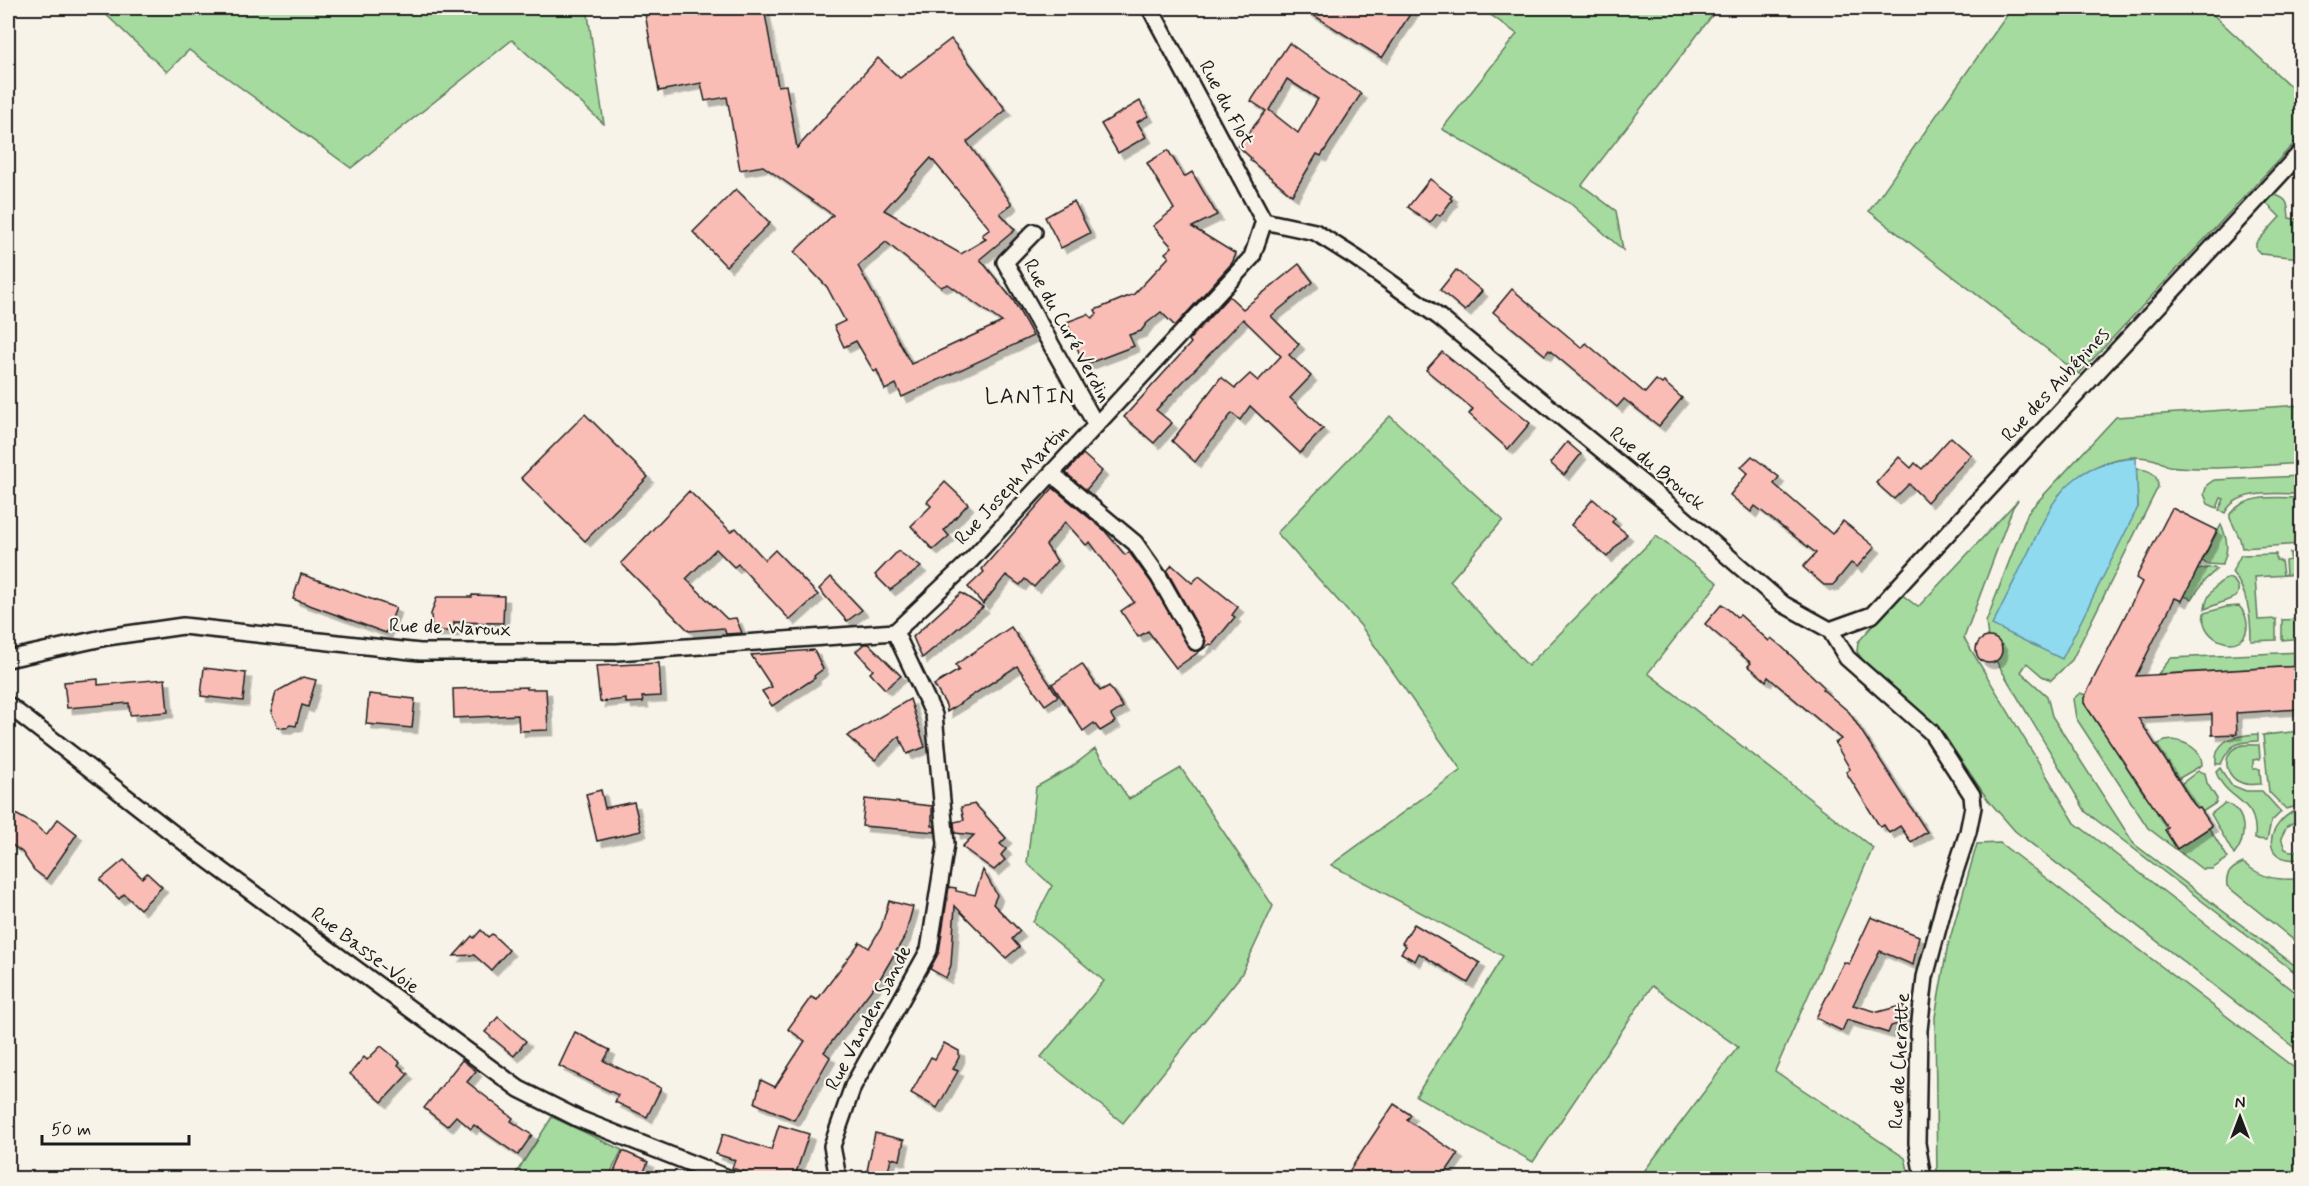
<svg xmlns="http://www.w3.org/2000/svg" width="2309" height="1186" font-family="Mynerve,sans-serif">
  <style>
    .green { fill: #a5db9f; stroke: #607c5e; stroke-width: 1.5 }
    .water { fill: #90daf0; stroke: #628e9b; stroke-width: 1.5 }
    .building { fill: #f9bdb6; stroke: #1c1c1c; stroke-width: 1.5; fill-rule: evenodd; filter: url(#shadow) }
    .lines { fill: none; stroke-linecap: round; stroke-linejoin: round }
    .minor-casing { stroke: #1c1c1c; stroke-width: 20 }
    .minor { stroke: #f7f3e8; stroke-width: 15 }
    .labels { text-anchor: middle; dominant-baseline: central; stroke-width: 4.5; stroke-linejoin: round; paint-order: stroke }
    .street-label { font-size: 20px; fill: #1c1c1c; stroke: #f7f3e8 }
    .quarter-label { font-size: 22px; letter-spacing: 1.5px; fill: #1c1c1c; stroke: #f7f3e8 }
  </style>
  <defs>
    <filter id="shadow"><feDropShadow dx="5.5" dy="5.5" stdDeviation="0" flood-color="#0004"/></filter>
  </defs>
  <rect width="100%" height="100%" fill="#f7f3e8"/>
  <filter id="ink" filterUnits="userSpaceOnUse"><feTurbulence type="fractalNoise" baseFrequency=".0167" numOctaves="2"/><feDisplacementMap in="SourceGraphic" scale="12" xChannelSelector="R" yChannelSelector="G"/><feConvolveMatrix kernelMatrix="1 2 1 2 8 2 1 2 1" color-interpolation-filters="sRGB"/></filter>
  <g filter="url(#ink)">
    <g class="green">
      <path d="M99,8H587L604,124L512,40L351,168L189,50L167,72Z"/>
      <path d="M1481,8H1718L1582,185L1616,211L1623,250L1571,204L1442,129L1517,34Z"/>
      <path d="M2012,8H2206L2301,96V136L2079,374L1869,211Z"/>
      <path d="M2272,194C2288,198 2288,203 2289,218L2301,220V258L2261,254L2256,249V243L2280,217L2266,203Z"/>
      <path d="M2301,405V463C2271,465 2240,468 2210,468C2197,468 2182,468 2169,466C2163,464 2158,460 2152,459C2117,451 2080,470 2058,496L2138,507L2136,469C2149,469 2158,473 2158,487L2072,660L2051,680L2042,676L2027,663L2021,672L2047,696L2052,716L2134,844L2301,970V977L2086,812L1996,661L1988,637L1986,622L2028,512L2116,417Z"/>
      <path d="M1390,416L1503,520L1450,581L1528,666L1656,536L1718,583L1648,673L1873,848L1775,1071L1905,1158L1910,1178H1639L1738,1047L1652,986L1533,1162L1416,1096L1503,956L1331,865L1461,770L1361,626L1277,533Z"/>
      <path d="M2301,476V494C2278,494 2237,488 2225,513L2219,510L2224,499L2221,498L2217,508L2208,504L2204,494L2207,485L2214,480Z"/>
      <path d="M2301,498V544L2242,548L2240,539L2230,518V514C2247,493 2277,498 2301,498Z"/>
      <path d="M2018,500L2013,507L1964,638L2075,823L2301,997V1053L2015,831L1988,800L1942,732L1865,663L1857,652L1858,642L1901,594L1918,607Z"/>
      <path d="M2221,525C2228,539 2229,551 2222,565L2207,564L2202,561Z"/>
      <path d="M2301,552V574L2255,577L2258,620L2276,619V640L2251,641C2251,616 2248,592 2232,572L2241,555L2276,554V560L2281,561L2283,575L2286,574L2285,561L2290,560V553Z"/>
      <path d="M2214,567L2217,569L2204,581L2192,599L2184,596L2197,570Z"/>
      <path d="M2229,578C2237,582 2241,589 2236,597L2205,609C2206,596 2216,582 2229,578Z"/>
      <path d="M2239,606C2244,611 2246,616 2247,623C2249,657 2198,643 2204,613L2226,607Z"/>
      <path d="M2301,619V638L2282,640V620Z"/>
      <path d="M2301,652V666L2158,674L2171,658Z"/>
      <path d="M2080,693L2086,695L2084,703L2100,727L2111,722L2105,733L2122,760L2133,755L2135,758L2126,766L2144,794L2154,788L2151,802L2177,848L2209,828L2228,858L2212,869H2202L2148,828L2076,718L2073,699Z"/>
      <path d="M2301,731V805L2286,809L2269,792L2263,735Z"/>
      <path d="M2258,734V741C2236,742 2230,744 2221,764H2216C2214,738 2238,735 2258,734Z"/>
      <path d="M2173,740C2186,742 2202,749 2202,765L2178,779L2168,763L2156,768L2155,765L2164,757L2156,745L2165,741Z"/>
      <path d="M2259,745L2260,759L2253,760V769H2260L2261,784C2255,784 2248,786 2242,783C2225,778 2220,753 2239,746C2245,744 2253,745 2259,745Z"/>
      <path d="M1095,749L1129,799L1181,768L1273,906L1241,975L1123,1123L1041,1057L1104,981L1033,922L1052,886L1027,863L1036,787L1070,768Z"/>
      <path d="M2220,768L2231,785L2246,791H2262L2281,812L2271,822L2267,840L2255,839C2259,797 2227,803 2216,772Z"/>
      <path d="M2198,771L2205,773L2207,783L2217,799L2216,803L2202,812L2197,809L2181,784Z"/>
      <path d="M2225,803C2248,811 2247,839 2234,855L2211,814Z"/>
      <path d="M2298,809H2301V818L2287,826L2281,838L2285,849L2290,851L2301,850V859C2259,864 2265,824 2298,809Z"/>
      <path d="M2000,843L2301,1073V1178H1937L1935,1017L1947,949L1977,844Z"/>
      <path d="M2243,863C2265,879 2274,880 2301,879V946L2227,886C2225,873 2232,868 2243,863Z"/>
      <path d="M552,1117L622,1150L608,1178H513Z"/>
    </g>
    <path class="water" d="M2136,458L2138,507L2062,659L1992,625C2005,600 2017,575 2029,551C2042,525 2052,496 2076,478C2094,464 2113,460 2136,458Z"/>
    <g class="building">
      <path d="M644,8H764L778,86L786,85L797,148L878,58L900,78L951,39L1006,110L967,142L1012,204L1000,213L1015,230L980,259L1013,300L1033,336L902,397L896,384L885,390L877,370L874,372L856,341L844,347L834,326L845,321L827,287L794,252L833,215L763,166L740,170L727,97L705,101L701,83L659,91ZM931,158L990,229L982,235L986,239L961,254L884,210ZM886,242L941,287L948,284L1002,322L911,364L858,266Z"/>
      <path d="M1302,8H1414L1382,58Z"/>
      <path d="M1289,43L1361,94L1321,156L1317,154L1292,195L1250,160L1251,158L1238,146L1266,111L1251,101ZM1287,79L1318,99L1298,133L1269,110Z"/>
      <path d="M1140,101L1148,116L1137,122L1146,137L1118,153L1101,124Z"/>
      <path d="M1168,150L1184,177L1192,172L1217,215L1192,227L1236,254L1232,263L1175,326L1161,312L1147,323L1141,331L1129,335L1134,346L1084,365L1067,322L1088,314L1092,318L1097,314L1095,310L1134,294L1169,257L1165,253L1172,247L1153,226L1174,209L1147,163Z"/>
      <path d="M1430,179L1452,196L1450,198L1452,200L1440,216L1437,214L1430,223L1408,207Z"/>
      <path d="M736,189L770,223L726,266L693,232Z"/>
      <path d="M1074,201L1090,233L1061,248L1045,217Z"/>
      <path d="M1299,264L1313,282L1271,316L1299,344L1289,355L1311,376L1290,398L1323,429L1300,453L1250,406L1240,420L1232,413L1195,462L1172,441L1221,377L1235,388L1250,374L1258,381L1281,356L1243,319L1156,410L1172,423L1154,443L1124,417L1191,343L1189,340L1229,296L1243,309Z"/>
      <path d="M1456,270L1482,291L1465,311L1440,290Z"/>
      <path d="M1512,289L1582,348L1586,343L1645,393L1656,380L1662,384L1664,382L1682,398L1659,426L1624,399L1617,407L1549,350L1545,355L1493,312Z"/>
      <path d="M1442,352L1530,423L1508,449L1469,414L1473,409L1426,370Z"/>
      <path d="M585,414L648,477L585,541L521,478Z"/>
      <path d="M1951,437L1971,455L1927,502L1909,484L1894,499L1876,483L1899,457L1911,468L1915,463L1922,469Z"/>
      <path d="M1567,442L1581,454L1564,475L1550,463Z"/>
      <path d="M1083,454L1102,471L1086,490L1066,473Z"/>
      <path d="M1752,456L1779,477L1774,484L1832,534L1843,521L1875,547L1857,567L1851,563L1833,585H1824L1803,567L1816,553L1755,506L1751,512L1730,495L1748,473L1741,467Z"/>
      <path d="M945,482L968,504L944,530L949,536L933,550L911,526L931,506L927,502Z"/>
      <path d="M1053,488L1104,530L1125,555L1129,552L1151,582L1191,650L1200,651L1206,641L1167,571L1172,565L1192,583L1199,576L1238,607L1232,615L1235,617L1212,645L1210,644L1176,668L1148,631L1138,637L1121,611L1134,602L1090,542L1086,545L1065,522L1046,545L1057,561L1034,587L1025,579L1020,585L1006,575L983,604L968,587L984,572L982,569Z"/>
      <path d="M689,491L731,532L736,528L765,560L775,550L818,595L790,620L738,564L734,567L716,549L686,579L727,619L736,618L742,633L726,634L724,628L689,631L621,563Z"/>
      <path d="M1593,499L1615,518L1612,522L1627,534L1607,557L1571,525Z"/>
      <path d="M2172,508L2217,530L2182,601L2175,598L2136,676L2301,666V709L2236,713L2237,734L2212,735V714L2138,718L2197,809L2200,808L2212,826L2177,849L2165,830L2168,828L2084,703V698L2142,582L2136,578Z"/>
      <path d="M898,551L921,567L890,590L875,575Z"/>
      <path d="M301,574L396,608L386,633L293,599Z"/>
      <path d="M831,577L862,610L847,621L819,589Z"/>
      <path d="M961,593L983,607L922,658L913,637Z"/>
      <path d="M472,595L504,596L503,623L454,622V631H432L431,614L437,597H472Z"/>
      <path d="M1722,604L1737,617L1740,615L1769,641L1771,638L1781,646L1824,687L1822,689L1849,712L1927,832L1911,842L1900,826L1889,833L1884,825L1880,827L1846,772L1850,769L1835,743L1841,739L1768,677L1766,681L1757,673L1748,666L1751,663L1705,624Z"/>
      <path d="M1011,627L1058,696L1045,705L1017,666L947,712L946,705L934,685L959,670L955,665Z"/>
      <circle cx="1989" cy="650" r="13"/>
      <path d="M864,644H869L901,676L885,689L870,673L873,670L856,651Z"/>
      <path d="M814,650L823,669L814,676L815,678L772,706L762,691L772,687L751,655Z"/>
      <path d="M659,663L661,696L642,697L643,702L626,703V699L600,702L596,666Z"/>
      <path d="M1082,664L1100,691L1109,686L1123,707L1111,715L1115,722L1100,731L1094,723L1083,731L1052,684Z"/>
      <path d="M204,668L246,673L243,701L201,696Z"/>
      <path d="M303,677L316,680L308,707L302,705L296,726L290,725L286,728L278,727L271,712L276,692Z"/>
      <path d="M98,679V685L165,679L168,712L130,715L129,703L67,708L64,682Z"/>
      <path d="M527,687V689H546L548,730L519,731L518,715L454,718L453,689Z"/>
      <path d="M369,694L415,699L412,728L366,724Z"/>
      <path d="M910,699L925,747L907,754L899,736L875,760L847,736Z"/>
      <path d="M601,790L605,808L634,802L641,831L597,841L586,794Z"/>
      <path d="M865,799L932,806V826H935V832L862,826Z"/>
      <path d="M975,804L1006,838L1000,844L1006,849L1001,855L1005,860L994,870L962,847L974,835L955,833L954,822L964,820L961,807Z"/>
      <path d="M8,810L34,824L46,835L58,819L77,834L46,879L34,870L22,852L8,842Z"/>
      <path d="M124,860L142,878L147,873L162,887L140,909L124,894L119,899L100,880Z"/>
      <path d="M983,870L997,895L993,904L1020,931L1012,939L1019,947L1006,958L955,906L951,965L946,978L930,969L939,952L949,887L956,888V891L975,895Z"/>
      <path d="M889,901L913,907L905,936L881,977L824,1052L830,1057L794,1120L755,1103L761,1080L775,1087L805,1041L788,1029L811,997L817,1000L860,942L869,948L881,928Z"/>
      <path d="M1871,917L1919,936L1913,965L1880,951L1853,1005L1878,1012L1904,1005L1905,1022L1891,1026L1888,1033L1847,1020L1842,1031L1816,1018L1844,962L1849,964Z"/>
      <path d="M1414,924L1480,963L1468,983L1419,953L1415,961L1401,953L1406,946L1402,943Z"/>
      <path d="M481,930L488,937L492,934L509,950L491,970L474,955L454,956L472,936L474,938Z"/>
      <path d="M498,1017L526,1041L514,1056L485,1032Z"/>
      <path d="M575,1032L610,1050L604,1061L661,1088L647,1117L615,1102L618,1095L559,1066Z"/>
      <path d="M944,1043L959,1051V1057L953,1069L958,1071L937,1108L911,1093L931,1057L935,1059Z"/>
      <path d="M381,1046L400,1062L398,1065L408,1074L382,1102L350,1074L364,1057L367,1060Z"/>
      <path d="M462,1060L476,1071L467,1082L513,1118L511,1121L532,1135L518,1155L474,1125L471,1129L456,1116L447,1126L424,1108Z"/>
      <path d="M1394,1104L1411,1115L1407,1120L1458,1154L1441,1179H1344Z"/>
      <path d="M779,1125L809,1134L794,1179H764L732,1168L735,1160L716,1154L723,1134L771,1150Z"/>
      <path d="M875,1133L904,1140L900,1160L891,1158L887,1175L867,1171Z"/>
      <path d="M623,1151L648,1162L641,1179H611Z"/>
    </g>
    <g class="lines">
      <g class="minor-casing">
        <g id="minor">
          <path d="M1150,8L1264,221"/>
          <path d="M1264,221L1315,232L1356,258L1439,317L1669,505L1783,604L1830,630L1847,658L1931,732L1972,795L1973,807L1968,832L1945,902L1925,977L1919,1030L1917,1143L1923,1178"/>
          <path d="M1034,232L1005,262L1096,425"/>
          <path d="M1052,474L1135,543L1159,577L1196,642"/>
          <path d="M1830,630L1872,615L2302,151"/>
          <path d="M895,632L972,559L1252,257L1264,221"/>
          <path d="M8,659L107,637L183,626L420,652H617L895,632"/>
          <path d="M8,705L193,849L519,1089L579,1119L728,1178"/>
          <path d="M838,1178L832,1146L853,1086L929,950L946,844L934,715L895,632"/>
        </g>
      </g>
      <use href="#minor" class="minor"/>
    </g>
  </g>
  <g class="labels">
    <g class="street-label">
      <text transform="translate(1226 104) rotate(62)">Rue du Flot</text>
      <text transform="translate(1067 331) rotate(61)">Rue du Curé Verdin</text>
      <text transform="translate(2056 385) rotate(-47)">Rue des Aubépines</text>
      <text transform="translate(1657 469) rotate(40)">Rue du Brouck</text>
      <text transform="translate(1012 485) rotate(-47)">Rue Joseph Martin</text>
      <text transform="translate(450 628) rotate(2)">Rue de Waroux</text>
      <text transform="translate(365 951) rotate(37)">Rue Basse-Voie</text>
      <text transform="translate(869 1018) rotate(-62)">Rue Vanden Sande</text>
      <text transform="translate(1900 1061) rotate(-87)">Rue de Cheratte</text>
    </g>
    <g class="quarter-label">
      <text x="1030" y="397">LANTIN</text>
    </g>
  </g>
  <rect width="2309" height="1186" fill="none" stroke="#f7f3e8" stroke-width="30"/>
  <rect x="15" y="15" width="2279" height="1156" fill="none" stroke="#1c1c1c" stroke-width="2" filter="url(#ink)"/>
  <g transform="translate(2240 1117)" stroke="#f7f3e8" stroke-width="4.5" paint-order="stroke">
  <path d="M0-4.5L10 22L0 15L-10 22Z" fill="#1c1c1c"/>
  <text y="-9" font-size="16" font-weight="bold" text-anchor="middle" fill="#1c1c1c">N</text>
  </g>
  <path d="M42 1135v9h147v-9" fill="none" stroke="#1c1c1c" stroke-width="3"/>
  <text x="51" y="1135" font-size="18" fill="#1c1c1c" stroke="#f7f3e8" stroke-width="4.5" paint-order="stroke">50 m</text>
</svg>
